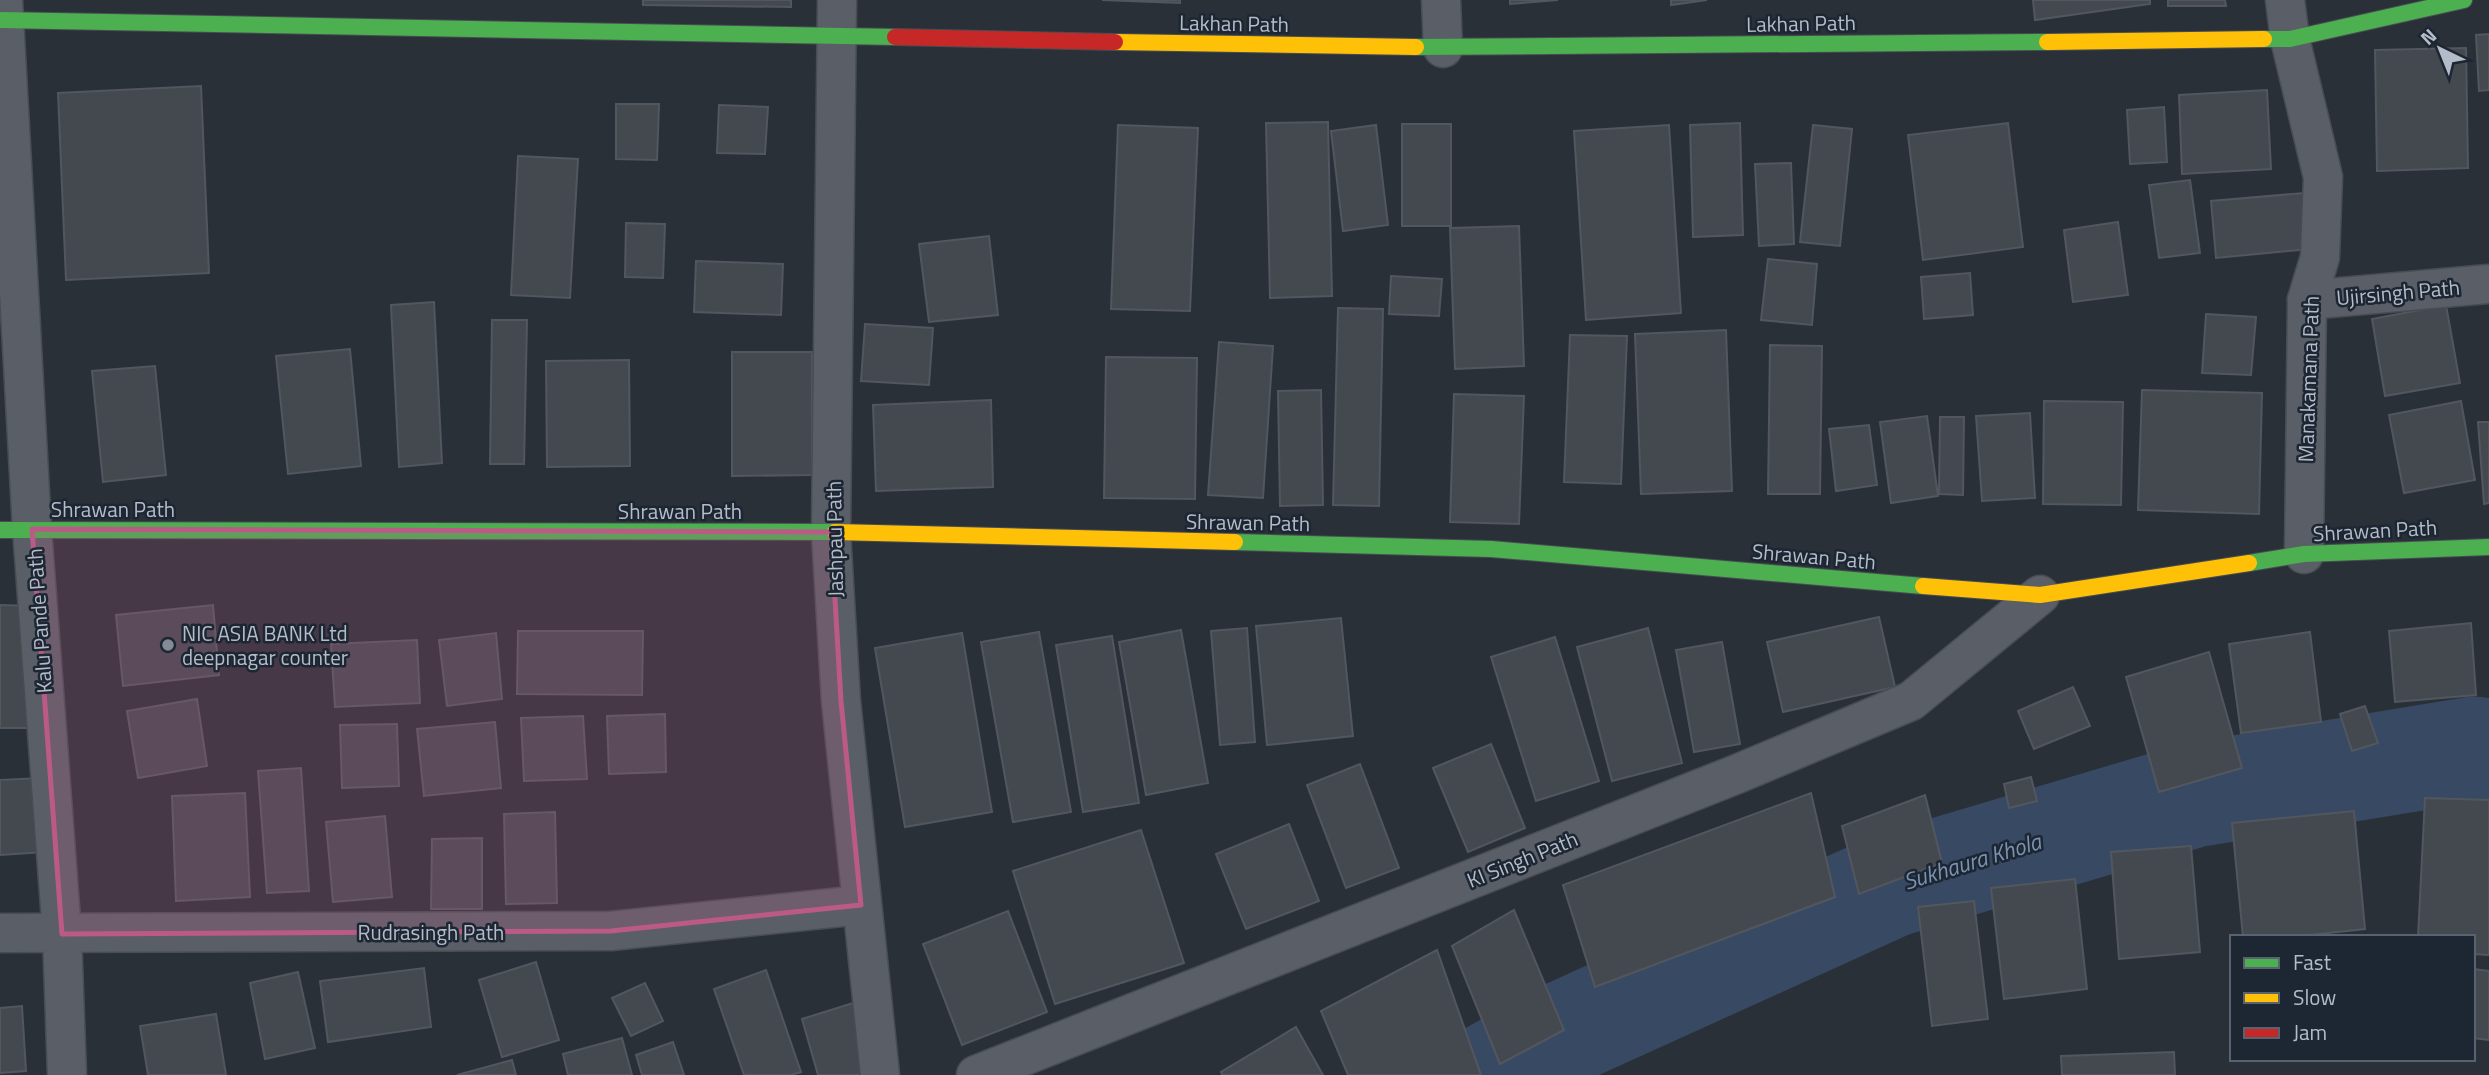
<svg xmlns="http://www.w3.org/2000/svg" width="2489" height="1075" font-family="'Titillium Web',sans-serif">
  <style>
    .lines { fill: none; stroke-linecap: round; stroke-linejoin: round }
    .river { stroke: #384963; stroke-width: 105 }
    .building { fill: #444950; stroke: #52575f; stroke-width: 2 }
    .street-casing { stroke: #484c53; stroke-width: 41 }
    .fast-casing { stroke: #484c53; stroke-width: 18 }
    .slow-casing { stroke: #484c53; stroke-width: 18 }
    .jam-casing { stroke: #484c53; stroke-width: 18 }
    .street { stroke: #5a5e66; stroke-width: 38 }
    .fast { stroke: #4caf50; stroke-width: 16 }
    .slow { stroke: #ffc107; stroke-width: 16 }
    .jam { stroke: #c62828; stroke-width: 16 }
    .marked { fill: #bc5a87; fill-opacity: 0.2; stroke: #bc5a87; stroke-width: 5; stroke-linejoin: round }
    .poi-dot { fill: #848b96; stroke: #1d2633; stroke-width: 2.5 }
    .labels { text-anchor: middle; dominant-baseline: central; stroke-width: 5; stroke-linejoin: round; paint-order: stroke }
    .street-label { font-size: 21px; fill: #b4bcc9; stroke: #1d2633 }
    .poi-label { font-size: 21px; fill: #b4bcc9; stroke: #1d2633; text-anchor: start }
    .water-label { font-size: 23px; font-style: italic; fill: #7c92b1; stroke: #1d2633 }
  </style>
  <rect width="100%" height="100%" fill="#2a3038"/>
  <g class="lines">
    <path class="river" d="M1489,1075L1569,1031L1891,885L2194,795L2474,749L2489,751"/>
  </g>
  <g class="building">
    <path d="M643,0H791V7L643,5Z"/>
    <path d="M1102,0H1180V3Z"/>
    <path d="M1510,0H1558L1510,4Z"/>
    <path d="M1671,0H1707L1671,5Z"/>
    <path d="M2033,0H2150V4L2035,20Z"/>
    <path d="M2168,0H2225L2226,6H2168Z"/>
    <path d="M2489,34V90L2479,91L2476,35Z"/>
    <path d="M2466,48L2468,168L2377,171L2375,50Z"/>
    <path d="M201,86L209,273L66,280L58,93Z"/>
    <path d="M2267,90L2271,169L2182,174L2179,95Z"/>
    <path d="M616,104H659L657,160L616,159Z"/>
    <path d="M719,105L768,107L765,154L717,153Z"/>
    <path d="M2164,107L2167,162L2130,164L2127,110Z"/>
    <path d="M1328,122L1332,296L1270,298L1266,123Z"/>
    <path d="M1740,123L1743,235L1693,237L1690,125Z"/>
    <path d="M2008,123L2023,247L1923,260L1908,135Z"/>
    <rect x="1402" y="124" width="49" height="102"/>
    <path d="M1118,125L1198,128L1190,311L1111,309Z"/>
    <path d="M1376,125L1388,225L1343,231L1331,131Z"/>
    <path d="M1669,125L1681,313L1586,320L1574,131Z"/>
    <path d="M1813,125L1852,129L1840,246L1800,242Z"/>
    <path d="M518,156L578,159L570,298L511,295Z"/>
    <path d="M1791,163L1794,244L1759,246L1755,164Z"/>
    <path d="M2190,180L2200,253L2159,258L2149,185Z"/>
    <path d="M2304,193L2309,249L2216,258L2211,201Z"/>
    <path d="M2118,222L2128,295L2073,302L2064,230Z"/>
    <path d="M626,223L665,224L663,278L625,277Z"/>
    <path d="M1519,226L1524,366L1455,369L1450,228Z"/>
    <path d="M989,236L998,315L929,322L919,244Z"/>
    <path d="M1768,259L1817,264L1812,325L1761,320Z"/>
    <path d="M696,261L783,264L781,315L694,312Z"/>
    <path d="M1970,273L1973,315L1924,319L1921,277Z"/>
    <path d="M1391,276L1442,279L1439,316L1389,314Z"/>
    <path d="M434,302L442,463L399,467L391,305Z"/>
    <path d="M2446,305L2460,383L2385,396L2372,319Z"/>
    <path d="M1338,308L1383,309L1379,506L1333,505Z"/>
    <path d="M2206,314L2256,317L2251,375L2202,373Z"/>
    <path d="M492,320H527L524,464H490Z"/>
    <path d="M865,324L933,328L929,385L861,381Z"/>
    <path d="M1726,330L1732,491L1641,494L1635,334Z"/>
    <path d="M1570,335L1627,336L1621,484L1564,482Z"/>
    <path d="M1219,342L1273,346L1263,498L1208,495Z"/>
    <path d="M1770,345L1822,346L1820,494H1768Z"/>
    <path d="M350,349L361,466L288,474L276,356Z"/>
    <path d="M732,352H812V475L732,476Z"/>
    <path d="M1106,357L1197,358L1195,499L1104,498Z"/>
    <path d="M629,360L630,466L547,467L546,361Z"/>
    <path d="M155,366L166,475L103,482L92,371Z"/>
    <path d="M1321,390L1323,505L1280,506L1278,391Z"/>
    <path d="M2142,390L2262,393L2259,514L2138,510Z"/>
    <path d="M1454,394L1524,396L1519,524L1450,522Z"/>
    <path d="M991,400L993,487L876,491L873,405Z"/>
    <path d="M2044,401L2123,402L2121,505L2043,504Z"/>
    <path d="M2461,401L2475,480L2404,493L2389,415Z"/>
    <path d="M2030,413L2035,498L1982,501L1976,416Z"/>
    <path d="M1927,416L1938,496L1891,503L1880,422Z"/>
    <path d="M1940,417H1964L1963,495L1939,494Z"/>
    <path d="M2478,422H2489V503L2484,504Z"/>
    <path d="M1869,425L1877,485L1836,491L1829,429Z"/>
    <path d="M0,605L34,606L32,728H0Z"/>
    <path d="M213,605L219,675L123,686L116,615Z"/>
    <path d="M1879,617L1895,687L1783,712L1767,642Z"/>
    <path d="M1341,618L1353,736L1267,745L1256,626Z"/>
    <path d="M2471,623L2476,695L2395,702L2389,631Z"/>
    <path d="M1247,628L1255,742L1220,745L1211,631Z"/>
    <path d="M1648,628L1682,763L1612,781L1577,647Z"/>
    <path d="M1181,630L1208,783L1146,795L1119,642Z"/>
    <path d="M518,631H643L642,695L517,694Z"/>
    <path d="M1039,632L1071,812L1013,822L981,642Z"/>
    <path d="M2310,632L2321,722L2241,733L2229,644Z"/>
    <path d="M496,633L502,699L447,706L439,640Z"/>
    <path d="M962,633L992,812L905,827L875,648Z"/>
    <path d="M1112,636L1139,803L1083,812L1056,645Z"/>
    <path d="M1555,637L1599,781L1536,801L1491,657Z"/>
    <path d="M417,640L420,703L335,707L331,644Z"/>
    <path d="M1722,642L1740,744L1694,752L1676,650Z"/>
    <path d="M2209,652L2242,768L2159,792L2126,677Z"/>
    <path d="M2073,687L2090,726L2034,749L2018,711Z"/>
    <path d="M197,699L207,766L138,778L127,711Z"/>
    <path d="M2365,706L2378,743L2352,751L2340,714Z"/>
    <path d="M665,714L666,772L609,774L607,716Z"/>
    <path d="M583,716L587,779L524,781L521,718Z"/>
    <path d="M495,722L501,788L424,796L417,729Z"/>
    <path d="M397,724L399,786L342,788L340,725Z"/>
    <path d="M1491,744L1525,828L1468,852L1433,768Z"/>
    <path d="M1360,764L1399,868L1346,888L1307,785Z"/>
    <path d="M301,768L309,891L267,893L258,771Z"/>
    <path d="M2031,777L2037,801L2009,808L2004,784Z"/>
    <path d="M41,778L45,852L0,855V780Z"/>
    <path d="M245,793L250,897L176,901L172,796Z"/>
    <path d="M1811,793L1835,897L1595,987L1563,885Z"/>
    <path d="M1925,795L1942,863L1859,894L1842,826Z"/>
    <path d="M2425,798L2489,800V955L2473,954V937H2418Z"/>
    <path d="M2354,811L2365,929L2291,937H2243L2232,823Z"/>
    <path d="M555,812L557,903L506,904L504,814Z"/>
    <path d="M385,816L392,897L333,902L326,822Z"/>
    <path d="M1289,824L1319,901L1246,929L1216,854Z"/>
    <path d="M1141,830L1184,963L1055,1004L1013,871Z"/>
    <path d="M482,838V909H431L432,839Z"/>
    <path d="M2191,846L2200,952L2119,959L2111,852Z"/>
    <path d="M2075,879L2087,989L2004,999L1991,888Z"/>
    <path d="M1974,901L1988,1019L1932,1026L1918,907Z"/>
    <path d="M1514,910L1564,1030L1500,1064L1452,946Z"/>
    <path d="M1008,911L1047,1012L962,1045L923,944Z"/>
    <path d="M1437,950L1481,1075H1348L1321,1011Z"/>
    <path d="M536,962L559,1040L502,1057L479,980Z"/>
    <path d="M424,968L431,1027L328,1042L320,981Z"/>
    <path d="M2473,969L2489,971V1040L2473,1038Z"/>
    <path d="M766,970L801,1072L791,1075H744L714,989Z"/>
    <path d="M298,972L315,1048L265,1059L250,983Z"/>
    <path d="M645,983L663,1021L631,1036L612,998Z"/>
    <path d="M853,1003L874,1075H818L802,1019Z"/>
    <path d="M22,1006L26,1071L0,1073V1008Z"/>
    <path d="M216,1014L226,1075H148L140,1026Z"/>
    <path d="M1296,1027L1323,1075H1222L1221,1072Z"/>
    <path d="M622,1038L632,1075H568L563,1054Z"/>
    <path d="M673,1042L684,1075H642L636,1055Z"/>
    <path d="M2174,1052L2175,1075H2062L2061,1056Z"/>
    <path d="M512,1060L516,1075H457Z"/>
  </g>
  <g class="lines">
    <g class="street-casing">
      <g id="street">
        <path d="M3,0L32,529L62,934L67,1075"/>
        <path d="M837,0L831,532L841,701L880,1075"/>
        <path d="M1441,0L1443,48"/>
        <path d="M2285,0L2290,39L2323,177L2320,257L2307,300L2304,554"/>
        <path d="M2307,300L2489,284"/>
        <path d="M0,933L611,931L861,905"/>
        <path d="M976,1075L1737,774L1911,701L2040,595"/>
      </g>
    </g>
    <g class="fast-casing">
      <g id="fast">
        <path d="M0,20L895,37"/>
        <path d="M2264,39H2290L2464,0"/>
        <path d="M1416,47L2047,42"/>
        <path d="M0,530L835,532"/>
        <path d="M1235,542L1491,549L1923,586"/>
        <path d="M2249,563L2304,554L2489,547"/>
      </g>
    </g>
    <g class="slow-casing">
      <g id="slow">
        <path d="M1115,42L1416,47"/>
        <path d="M2047,42L2264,39"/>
        <path d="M835,532L1235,542"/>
        <path d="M1923,586L2040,595L2249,563"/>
      </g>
    </g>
    <g class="jam-casing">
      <path id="jam" d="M895,37L1115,42"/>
    </g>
    <use href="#street" class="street"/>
    <use href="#fast" class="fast"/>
    <use href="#slow" class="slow"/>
    <use href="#jam" class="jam"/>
  </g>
  <path class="marked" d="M32,529L831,532L841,701L861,905L611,931L62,934Z"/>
  <circle class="poi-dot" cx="168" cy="645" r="7"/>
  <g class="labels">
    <g class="street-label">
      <text transform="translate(1234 23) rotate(1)">Lakhan Path</text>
      <text transform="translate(1801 23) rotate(-1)">Lakhan Path</text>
      <text transform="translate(2398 292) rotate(-5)">Ujirsingh Path</text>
      <text transform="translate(2308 379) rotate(-88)">Manakamana Path</text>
      <text x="113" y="509">Shrawan Path</text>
      <text x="680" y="511">Shrawan Path</text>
      <text transform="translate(1248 522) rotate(1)">Shrawan Path</text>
      <text transform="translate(2375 530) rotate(-3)">Shrawan Path</text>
      <text transform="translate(834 539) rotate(-91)">Jashpau Path</text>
      <text transform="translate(1814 556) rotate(5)">Shrawan Path</text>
      <text transform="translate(39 621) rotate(-94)">Kalu Pande Path</text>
      <text transform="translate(1522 859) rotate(-22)">KI Singh Path</text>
      <text x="431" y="932">Rudrasingh Path</text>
    </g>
    <g class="poi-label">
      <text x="182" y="633">NIC ASIA BANK Ltd<tspan x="182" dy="24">deepnagar counter</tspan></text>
    </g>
    <g class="water-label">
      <text transform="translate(1972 861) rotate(-17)">Sukhaura Khola</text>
    </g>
  </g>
  <rect x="2230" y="935" width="245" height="126" fill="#1d2633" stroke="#59626f" stroke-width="2"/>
  <rect x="2244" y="958" width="35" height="10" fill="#4caf50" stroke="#59626f" stroke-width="2"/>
  <text x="2293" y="970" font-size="21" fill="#b4bcc9">Fast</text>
  <rect x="2244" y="993" width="35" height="10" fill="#ffc107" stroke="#59626f" stroke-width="2"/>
  <text x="2293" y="1005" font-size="21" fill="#b4bcc9">Slow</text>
  <rect x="2244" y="1028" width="35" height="10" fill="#c62828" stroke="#59626f" stroke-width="2"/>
  <text x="2293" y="1040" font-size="21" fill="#b4bcc9">Jam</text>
  <g transform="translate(2440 49) rotate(317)" stroke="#1d2633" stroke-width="5" paint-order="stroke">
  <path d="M0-5L12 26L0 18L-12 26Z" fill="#b4bcc9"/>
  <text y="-10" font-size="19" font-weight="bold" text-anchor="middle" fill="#b4bcc9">N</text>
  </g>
</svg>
